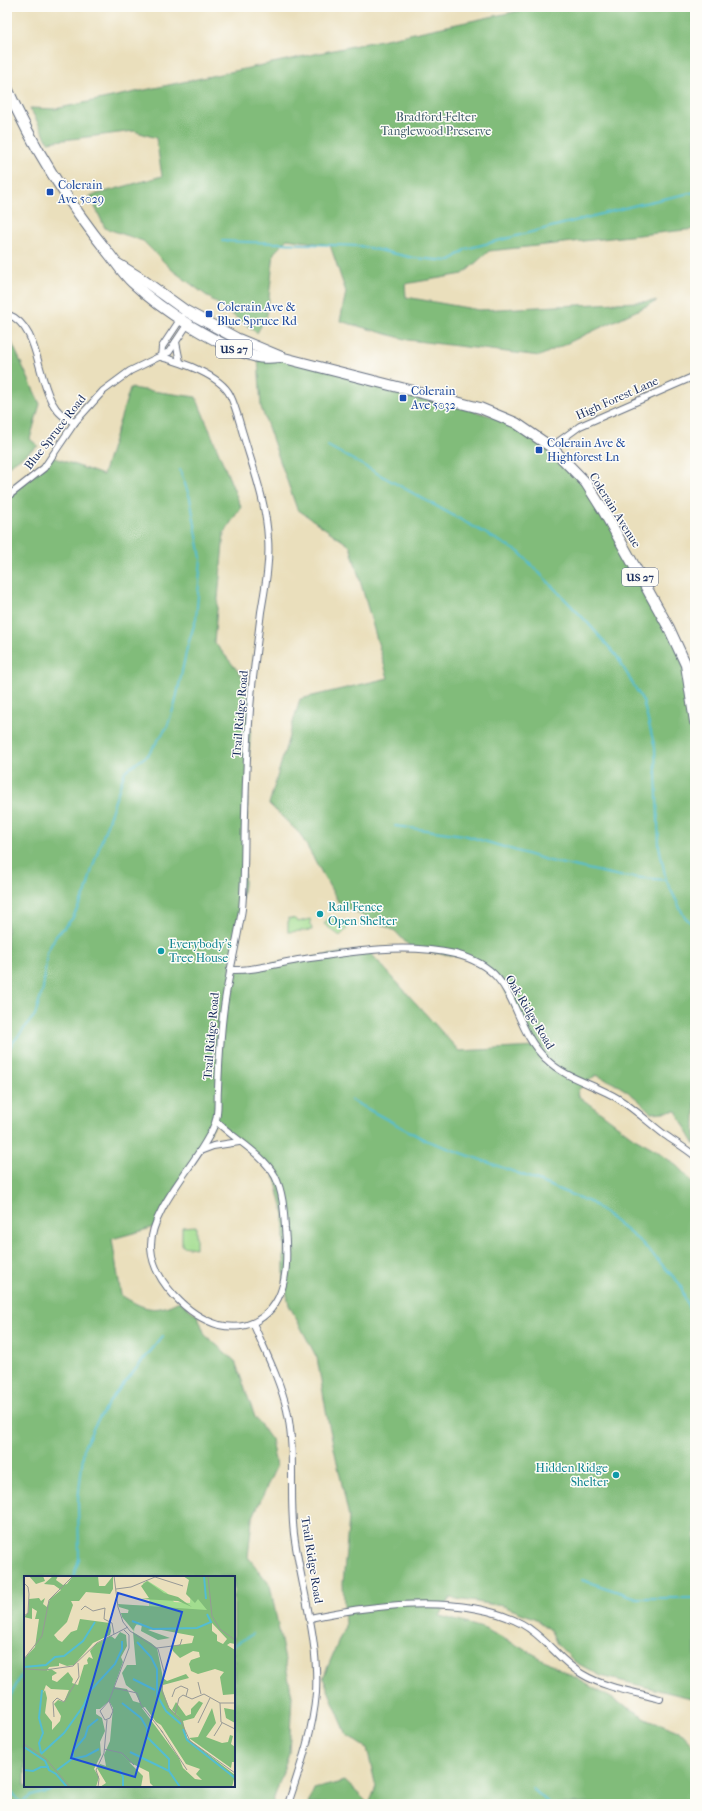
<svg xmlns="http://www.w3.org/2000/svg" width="702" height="1811" font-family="'IM FELL French Canon',serif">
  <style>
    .green { fill: #a2dd8f; stroke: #5e8676 }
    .forest { fill: #81bc7a; stroke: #4e766c; fill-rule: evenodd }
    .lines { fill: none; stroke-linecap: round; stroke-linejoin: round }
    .stream { stroke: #54bdd1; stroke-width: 2 }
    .street-casing { stroke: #636d7f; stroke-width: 8 }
    .primary-casing { stroke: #636d7f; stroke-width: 12 }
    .street { stroke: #fff; stroke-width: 6 }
    .primary { stroke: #fff; stroke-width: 10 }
    .transit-dot { fill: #1a4fb4; stroke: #fdfcf7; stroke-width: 1.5 }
    .culture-dot { fill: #0f9aa8; stroke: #fdfcf7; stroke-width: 1.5 }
    .labels { text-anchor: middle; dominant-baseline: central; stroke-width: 3; stroke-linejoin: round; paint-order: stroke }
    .shield { fill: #fdfcf7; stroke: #5f6c8c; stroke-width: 1 }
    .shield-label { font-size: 11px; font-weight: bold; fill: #1b2f5e }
    .park-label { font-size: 12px; fill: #3d5a6a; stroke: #fdfcf7 }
    .transit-label { font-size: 12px; fill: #164399; stroke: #fdfcf7; text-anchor: start }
    .street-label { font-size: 12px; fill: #1b2f5e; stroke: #fdfcf7 }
    .culture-label { font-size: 12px; fill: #0d838f; stroke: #fdfcf7; text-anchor: start }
    .inset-river { fill: none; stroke: #54bdd1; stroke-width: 2 }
    .inset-road { fill: none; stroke: #979996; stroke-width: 1 }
    .view { fill: #1d4ed8; fill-opacity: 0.15; stroke: #1d4ed8; stroke-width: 2 }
    .inset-edge { fill: none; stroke: #1b2f5e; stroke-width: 2 }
  </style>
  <rect width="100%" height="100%" fill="#fdfcf7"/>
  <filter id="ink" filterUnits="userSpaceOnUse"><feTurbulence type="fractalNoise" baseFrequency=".025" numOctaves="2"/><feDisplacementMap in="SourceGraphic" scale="8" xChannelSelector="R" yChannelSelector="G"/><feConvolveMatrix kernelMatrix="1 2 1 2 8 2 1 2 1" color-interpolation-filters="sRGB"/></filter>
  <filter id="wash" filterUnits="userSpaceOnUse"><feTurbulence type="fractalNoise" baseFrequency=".012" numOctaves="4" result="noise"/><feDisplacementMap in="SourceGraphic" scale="16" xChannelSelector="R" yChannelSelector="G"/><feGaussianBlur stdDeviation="0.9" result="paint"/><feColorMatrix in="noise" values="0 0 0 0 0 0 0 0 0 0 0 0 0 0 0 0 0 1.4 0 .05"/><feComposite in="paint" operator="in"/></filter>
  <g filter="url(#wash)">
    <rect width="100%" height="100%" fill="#eadfbc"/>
    <g class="green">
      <path d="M330,916L348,928L340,936L324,924Z"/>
      <path d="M288,918L295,919L298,922L310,919L312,930L288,932Z"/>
      <path d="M196,1226V1248L182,1246V1227Z"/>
    </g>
    <g class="forest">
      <path d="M537,7H695V229L489,251L463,274L405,284L406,297L479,310L657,301L540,356L408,340L340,321L346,292L330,245L287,239L274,253L267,315L257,333L172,270L143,241L105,228L90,196L162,176L156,138L134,131L48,142L30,108L55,109Z"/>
      <path d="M7,332L40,404L30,439L38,446L7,467Z"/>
      <path d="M258,357L285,358L516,423L586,483L680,651L695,722V1145L676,1111L651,1113C633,1093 621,1086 596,1075L579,1089L577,1095L633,1137L656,1150L678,1167L695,1185V1699L601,1676L575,1662L557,1644L551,1631L534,1618L503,1606L450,1598L440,1616L483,1628L530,1652L648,1719L679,1731L695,1748V1804H308L314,1789L345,1781L369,1804L376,1787L367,1748L347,1735L323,1678L345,1626L343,1583L349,1517L327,1416L317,1358L289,1305L284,1280V1215L274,1174L217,1121L179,1181L155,1227L112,1239L121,1295C143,1309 155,1314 179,1301L198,1316L205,1335L235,1361L255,1417L271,1439L276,1467L252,1519L248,1557L270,1585L292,1696L289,1754L272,1804H7V497L53,457L103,475L130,388L196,397L241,507L224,533L214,642L252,688L244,885L230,970L367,949L459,1051L535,1047L500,980L468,958L412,949L395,931L340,905L300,834L269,804L300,699L388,678L350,546L297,509L261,407ZM25,1577H234V1786H25Z"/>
    </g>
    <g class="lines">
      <g class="stream">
        <path d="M222,241L360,246L414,258L450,261L466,249L640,204L695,192"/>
        <path d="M328,446L519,552L586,621L616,655L643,701L655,748L659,846L666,880L684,916L695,927"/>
        <path d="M395,826L464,835L550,861L620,876L666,880"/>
        <path d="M7,1053L11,1045L35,1015L43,989L47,952L56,936L72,919L86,892L92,869L125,771L148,755L167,727L175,704L187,648L196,619L201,558L190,498L180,470"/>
        <path d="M351,1100L425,1140L523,1175L592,1203L642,1243L680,1284L695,1326"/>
        <path d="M73,1577L79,1559L78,1500L84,1447L96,1423L112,1398L163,1336"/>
        <path d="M582,1580L637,1598H695"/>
        <path d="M234,1645L253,1634"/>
        <path d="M7,1711L10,1697L25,1668"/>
        <path d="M7,1786L21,1803"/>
        <path d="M533,1789L550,1804"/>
        <path d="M19,1804L31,1796L69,1786"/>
      </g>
    </g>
  </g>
  <g filter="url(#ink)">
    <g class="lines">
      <g class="street-casing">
        <g id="street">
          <path d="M7,314C49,329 31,409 75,422"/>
          <path d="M176,342L180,362"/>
          <path d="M161,357C181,362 220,375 230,395C236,407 239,421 243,434C253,468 266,502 268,538C270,563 265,588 261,612C258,637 255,661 252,686C248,728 246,771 245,814C244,846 245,877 242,909C237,944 227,979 223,1015C220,1040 219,1064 218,1089C217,1100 219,1113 215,1123C202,1159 149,1208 151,1248C153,1281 188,1316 219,1325C232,1328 247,1327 258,1320C289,1302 288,1260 285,1228C284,1211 283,1192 275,1176C262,1153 235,1140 216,1121"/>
          <path d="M161,357L162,347L182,317"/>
          <path d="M551,447L580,426L695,376"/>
          <path d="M7,497L44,468L75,422L103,391L130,371L169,352L189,322"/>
          <path d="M230,970C253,971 275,964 298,960C349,952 403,942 455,954C521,970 508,1023 546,1059C566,1079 594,1084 617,1098C635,1109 649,1123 665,1135C675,1142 685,1148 695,1156"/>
          <path d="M200,1151L213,1146L239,1142"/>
          <path d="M253,1323C265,1351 280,1380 287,1410C296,1451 289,1493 294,1534C301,1587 319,1639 316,1693C313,1731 300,1768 288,1804"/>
          <path d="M310,1618C372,1605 463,1593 522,1624C546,1637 559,1661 582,1674C605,1688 635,1692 660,1699"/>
        </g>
      </g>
      <g class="primary-casing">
        <g id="primary">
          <path d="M7,88C33,148 69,204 110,255C117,264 124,275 133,283C161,310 219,347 257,357C264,359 273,357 281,357"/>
          <path d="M118,264L139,277L186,311L236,338L284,358L480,408L516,423L551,447L586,483L603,510L669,628L686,665L695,722"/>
        </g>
      </g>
      <use href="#street" class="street"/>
      <use href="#primary" class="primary"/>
    </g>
  </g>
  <g class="transit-dot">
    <rect x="46" y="188" width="8" height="8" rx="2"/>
    <rect x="205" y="310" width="8" height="8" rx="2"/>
    <rect x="399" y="394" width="8" height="8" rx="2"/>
    <rect x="535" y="446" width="8" height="8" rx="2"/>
  </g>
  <g class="culture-dot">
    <circle cx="320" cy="914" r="4"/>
    <circle cx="161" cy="951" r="4"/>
    <circle cx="616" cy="1475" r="4"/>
  </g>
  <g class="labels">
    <g class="shield">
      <rect x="216" y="340" width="36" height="18" rx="3"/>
      <rect x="622" y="568" width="36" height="18" rx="3"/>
    </g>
    <g class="shield-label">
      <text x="234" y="349">US 27</text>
      <text x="640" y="577">US 27</text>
    </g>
    <g class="park-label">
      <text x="436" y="117">Bradford-Felter<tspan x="436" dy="14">Tanglewood Preserve</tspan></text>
    </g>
    <g class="transit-label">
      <text x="58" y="185">Colerain<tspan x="58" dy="14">Ave 5029</tspan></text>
      <text x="217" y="307">Colerain Ave &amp;<tspan x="217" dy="14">Blue Spruce Rd</tspan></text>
      <text x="411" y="391">Colerain<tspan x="411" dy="14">Ave 5032</tspan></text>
      <text x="547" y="443">Colerain Ave &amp;<tspan x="547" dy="14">Highforest Ln</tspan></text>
    </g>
    <g class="street-label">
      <text transform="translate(617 398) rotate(-24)">High Forest Lane</text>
      <text transform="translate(55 432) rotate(-52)">Blue Spruce Road</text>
      <text transform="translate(615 510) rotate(58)">Colerain Avenue</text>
      <text transform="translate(240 714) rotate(-85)">Trail Ridge Road</text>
      <text transform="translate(530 1012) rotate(59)">Oak Ridge Road</text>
      <text transform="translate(211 1036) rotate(-85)">Trail Ridge Road</text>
      <text transform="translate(312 1560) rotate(81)">Trail Ridge Road</text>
    </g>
    <g class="culture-label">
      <text x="328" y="907">Rail Fence<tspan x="328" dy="14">Open Shelter</tspan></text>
      <text x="169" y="944">Everybody's<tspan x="169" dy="14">Tree House</tspan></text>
      <text x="608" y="1468" text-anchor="end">Hidden Ridge<tspan x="608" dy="14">Shelter</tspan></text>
    </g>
  </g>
  <g transform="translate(24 1576)">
    <rect width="211" height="211" fill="#eadfbc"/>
    <path d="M124,5L143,17L150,26L166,27L167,12L185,32L172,54L111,49L110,56L109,54L97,37H104L105,29L125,30L126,17L122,15L119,7Z" fill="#a2dd8f"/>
    <path d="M5,0H19L21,5L12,8ZM29,0H34L32,4L39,9L43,8L49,0H74L75,10H81L89,0V13L86,18L62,16L55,25H47L49,29L43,46L30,59L34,64L38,66L47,56L53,54L56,43L86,47L87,55L86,59L69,67L50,89L43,90L35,87V90L25,91L23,95L27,93L33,97L28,100V104L33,106L44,96L49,103L48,107L54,109L60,89L64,88L63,84L65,81L69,83L66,75L72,68L87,60L91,63L96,56L102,59L103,70L97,81L99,86L90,111L103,113L109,125L116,127L111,116L102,109L98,97L103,89H112L109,56L127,67L133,72L139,102L143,105L162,98L165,102L139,109L138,112L145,132L156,141L148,134L152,126L162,140L167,138V133L175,125L179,127L170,142L159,145L163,162L211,199L208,211H130L126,207L125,196L105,186L94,175L119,200L117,211H76L82,207L73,192L76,188L82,190L80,179L86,165L89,132L85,125L76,133H72V138L78,142L81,155L76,166L77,179L70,193L75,201L72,211H0V83L11,71L15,43H11L13,35L8,32V43L0,41L4,37L5,23L15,22L17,25L21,22L19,28L23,31L26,23L37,14L30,9L20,8ZM22,109L27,113L45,114L40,126L34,124L30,128L37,140L36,145L28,154V146L21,137L23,122L21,114L19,117ZM121,131L132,146L137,149L162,188L176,193L172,198L178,204L171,203L159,192L155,182L118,132ZM159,0H211V68L206,67L203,69L211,74V118L199,119L196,101L200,96L191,93L174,98L167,95L165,88L167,84L176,81L175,76L169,75L156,82L149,75L147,70L168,67L170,60L132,53L124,54L146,62L134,64L117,55L118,48L114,46L109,54L98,41L97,37H104L105,34L95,31L94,28L183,34L174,23L171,27L162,18L165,4ZM188,47L203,63L199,68L193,65V59L188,55ZM123,5L140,17L154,21L168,31L154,25L117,23L125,22L117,10ZM188,132L192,147L182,161L198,167L204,166L206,159L209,160L207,168L211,171V186H208L207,192L165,162L174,161ZM200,132L211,134V147L202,142Z" fill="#81bc7a" fill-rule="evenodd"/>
    <path class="inset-river" d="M180,0L182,23M108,45L129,53L173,52L187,46L183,38M113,66L127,81L133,93V119L142,135L157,148M0,91L22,89L31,81L40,80L59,65L71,46M109,103L131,114M98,127L117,142L123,152V161L145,183V195L156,211M159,153L163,164L211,202M0,171L21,185L25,194L32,198L43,211M106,176L145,195M17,177L15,167L19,157L15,142L18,114M17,178L40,157L60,129L66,115L91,88L98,73V65M49,182V175L61,161L64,151L74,143M0,194L9,195L17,191H25M33,194L48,183L62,180L75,173M96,194L99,201V211"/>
    <path class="inset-road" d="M90,0L94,31L99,46L106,55L134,73L140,96L138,115L145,132L157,144M184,0L188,40L196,53L211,64M0,7L4,11L5,18L4,37L0,40M92,13L107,11L131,1L159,10M57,34L61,30L69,35L81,32L80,43L88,47L90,58M133,72L156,69L158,63M0,83L18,60L25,24L49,0M0,93L21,94L49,90L73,67L104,51M174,106L177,118M90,112L113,117L117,129L137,154M148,121L151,113L157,110L164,113L162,120M85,125L89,135L86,142L81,144L76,135L85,125L105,72V59L100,54M196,127L197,146L211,153M151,139L155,122L159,119L168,123L180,118L196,127H211M30,141L29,126L33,122L40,126L55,101L54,87M156,143L166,165L211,197M174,147L186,122M139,157L137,154L163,194M190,160L198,147M0,168L22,183L46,211M80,173L98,177L110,189M74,211L75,203L72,194L80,177L83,144"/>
    <path class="view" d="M94,17L158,36L111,201L47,182Z"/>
    <rect width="211" height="211" class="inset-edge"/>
  </g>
  <rect width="702" height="1811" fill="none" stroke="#fdfcf7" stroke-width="24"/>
</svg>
